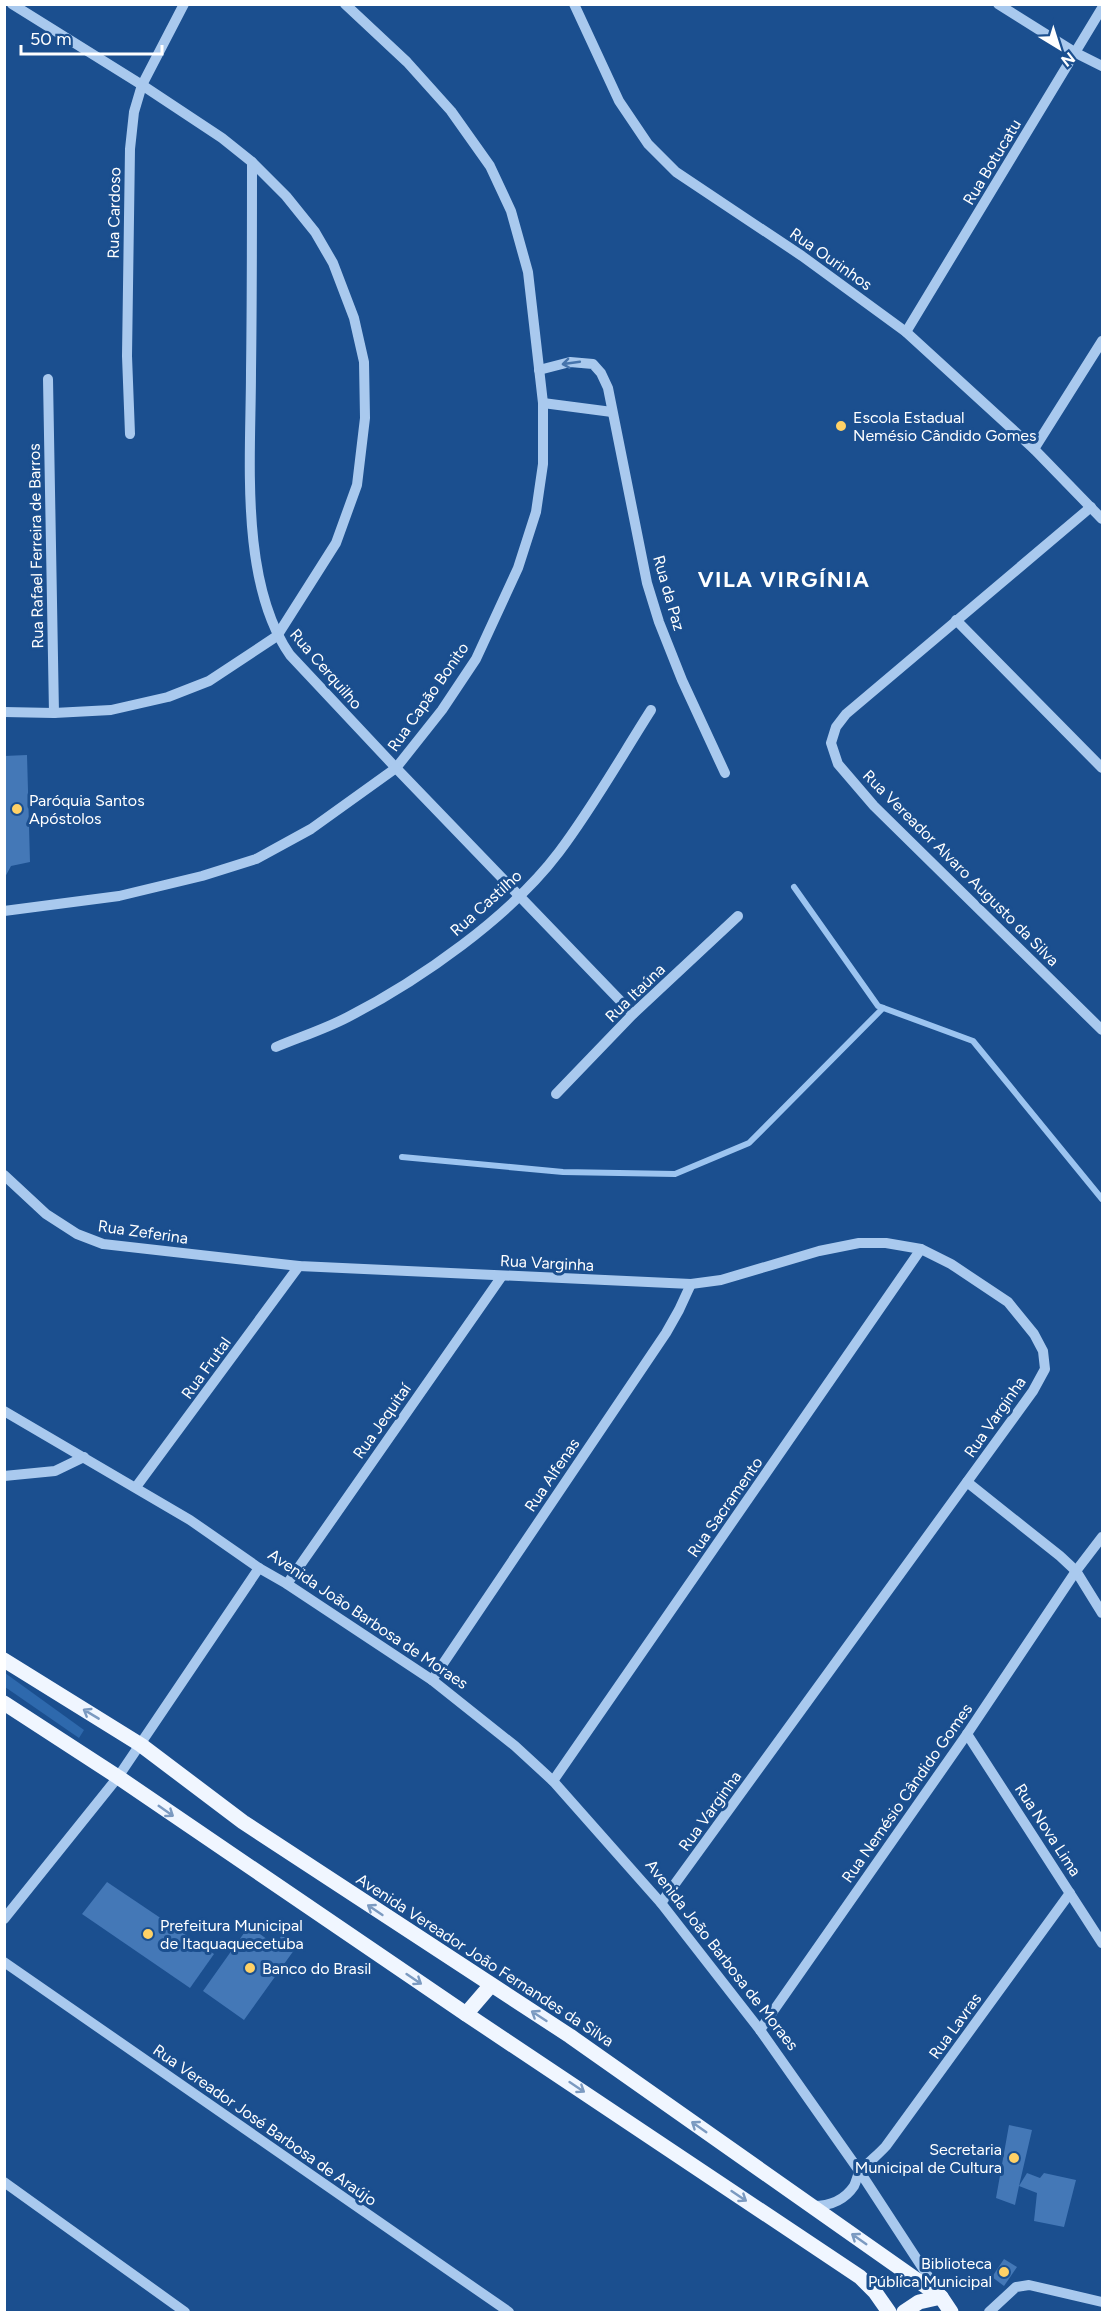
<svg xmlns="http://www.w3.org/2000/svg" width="1107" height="2317" font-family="Figtree,sans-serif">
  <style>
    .green { fill: #2e69ad }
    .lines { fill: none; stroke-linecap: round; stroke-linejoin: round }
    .stream { stroke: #9cc4f0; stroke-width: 6 }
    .building { fill: #4478b7 }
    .minor { stroke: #a9c9ee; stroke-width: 10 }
    .major { stroke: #f0f6ff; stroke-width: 15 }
    .oneway { stroke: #4674ac }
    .oneway2 { stroke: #7b9ac1 }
    .poi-dot { fill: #ffd166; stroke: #1b4f8f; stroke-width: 2 }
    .labels { text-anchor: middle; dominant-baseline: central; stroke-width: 6; stroke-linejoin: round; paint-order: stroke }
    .street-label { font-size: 16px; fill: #fff; stroke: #1b4f8f }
    .poi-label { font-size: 16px; fill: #fff; stroke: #1b4f8f; text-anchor: start }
    .district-label { font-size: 22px; font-weight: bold; letter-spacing: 1.5px; fill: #fff; stroke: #1b4f8f }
  </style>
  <rect width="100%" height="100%" fill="#1b4f8f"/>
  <path class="green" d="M5,1673L84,1730L79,1738L5,1687Z"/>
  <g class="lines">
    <g class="stream">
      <path d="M794,887L878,1006L973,1041L1102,1199"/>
      <path d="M402,1157L563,1172L675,1174L749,1143L883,1008"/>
    </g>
  </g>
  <g class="building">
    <path d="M27,755L30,862L11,866L4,879V756Z"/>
    <path d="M107,1882L214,1954L190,1988L82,1914Z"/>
    <path d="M249,1926L275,1945L282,1935L297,1946L244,2020L203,1991Z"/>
    <path d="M1009,2125L1032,2130L1019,2186L1027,2173L1040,2178L1044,2173L1076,2180L1064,2227L1034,2221L1037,2193L1019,2186L1015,2205L996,2198Z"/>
    <path d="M1004,2259L1017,2267L1004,2286L992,2277Z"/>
  </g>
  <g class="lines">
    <g class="minor">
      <path d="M574,4L619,101L648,144L676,172L802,256L906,332L1034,449L1102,519"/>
      <path d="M998,4L1076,53L1102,66"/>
      <path d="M252,162C252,232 252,301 251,371C251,457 239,582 290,655L396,768L633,1014"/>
      <path d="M906,332L1102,8"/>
      <path d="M539,370L570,362L593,364L601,373L608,388L647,583L659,622L682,680L725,773"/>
      <path d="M48,379L54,713"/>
      <path d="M543,403L612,412"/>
      <path d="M130,434L127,356L130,149L134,112L142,85L184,4"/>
      <path d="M1034,449L1102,341"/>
      <path d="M1091,507L846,714L836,727L831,743L838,764L874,806L1102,1030"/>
      <path d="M956,620L1102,768"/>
      <path d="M4,712L54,713L111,710L168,697L209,681L277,636L336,543L357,485L365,418L364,362L354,318L333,263L315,232L286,196L252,162L222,138L142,85L12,4"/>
      <path d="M4,911L119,896L202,876L256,859L311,829L396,768L442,710L476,659L518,568L536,512L543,464V403L528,272L511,211L490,166L451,111L407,62L345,4"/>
      <path d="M276,1047C300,1037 325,1029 348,1017C420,980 510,917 559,852C593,807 621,757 651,710"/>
      <path d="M556,1094L633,1014L738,916"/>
      <path d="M4,1175L46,1214L77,1234L103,1244L299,1266L691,1284L721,1280L819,1251L859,1243H886L921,1249L951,1264L1008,1302L1034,1334L1043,1351L1045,1369L1033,1391L661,1903"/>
      <path d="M4,1411L190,1520L259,1568L287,1584L432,1680L515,1746L553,1781L661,1903L760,2030L860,2172L937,2290"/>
      <path d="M4,1476L55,1471L84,1457"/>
      <path d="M967,1482L1060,1556L1076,1571L1102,1613"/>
      <path d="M136,1487L299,1266"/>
      <path d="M287,1584L502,1276"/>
      <path d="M432,1680L666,1333L679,1310L691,1284"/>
      <path d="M967,1734L1102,1943"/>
      <path d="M553,1781L921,1249"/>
      <path d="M4,1919L118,1777L259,1568"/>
      <path d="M4,1962L509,2312"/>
      <path d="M760,2030L967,1734L1076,1571L1102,1537"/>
      <path d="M4,2182L185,2312"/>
      <path d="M813,2206C830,2206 844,2201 854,2186C856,2182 857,2177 859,2173C866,2164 878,2155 886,2146L1070,1893"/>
      <path d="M989,2312L1016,2287L1029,2285L1102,2302"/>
    </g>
    <g class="major">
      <path d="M4,1660L141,1745L243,1822L570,2036L941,2297L951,2312"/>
      <path d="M4,1703L118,1777L466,2014L860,2277L875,2292L889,2312"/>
      <path d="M466,2014L491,1985"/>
      <path d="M904,2312L919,2302L941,2297"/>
    </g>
  </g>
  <defs><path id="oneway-shaft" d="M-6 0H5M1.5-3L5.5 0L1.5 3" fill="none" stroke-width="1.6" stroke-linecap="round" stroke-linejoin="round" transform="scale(1.5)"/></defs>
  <use class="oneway" href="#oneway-shaft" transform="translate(571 363) rotate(172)"/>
  <g class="oneway2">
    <use href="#oneway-shaft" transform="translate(91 1714) rotate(-149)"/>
    <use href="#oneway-shaft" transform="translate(166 1811) rotate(35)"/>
    <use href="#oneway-shaft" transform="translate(375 1910) rotate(-146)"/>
    <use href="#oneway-shaft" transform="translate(414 1979) rotate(34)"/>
    <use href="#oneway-shaft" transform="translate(539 2016) rotate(-147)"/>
    <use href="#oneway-shaft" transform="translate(577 2087) rotate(34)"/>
    <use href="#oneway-shaft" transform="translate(699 2127) rotate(-145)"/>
    <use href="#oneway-shaft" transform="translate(739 2196) rotate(34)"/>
    <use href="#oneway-shaft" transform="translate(859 2239) rotate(-145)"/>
  </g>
  <g class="poi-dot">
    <circle cx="841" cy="426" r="6"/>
    <circle cx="17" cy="809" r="6"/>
    <circle cx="148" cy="1934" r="6"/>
    <circle cx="250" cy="1968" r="6"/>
    <circle cx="1014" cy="2158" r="6"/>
    <circle cx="1004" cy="2272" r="6"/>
  </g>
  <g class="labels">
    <g class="street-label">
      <text transform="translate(992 162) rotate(-59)">Rua Botucatu</text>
      <text transform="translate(114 213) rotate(-89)">Rua Cardoso</text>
      <text transform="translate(831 259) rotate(35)">Rua Ourinhos</text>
      <text transform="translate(36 546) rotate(-91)">Rua Rafael Ferreira de Barros</text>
      <text transform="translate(669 593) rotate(74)">Rua da Paz</text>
      <text transform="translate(326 669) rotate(49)">Rua Cerquilho</text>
      <text transform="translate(428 697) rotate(-55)">Rua Capão Bonito</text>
      <text transform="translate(961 868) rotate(45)">Rua Vereador Alvaro Augusto da Silva</text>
      <text transform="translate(486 903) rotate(-42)">Rua Castilho</text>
      <text transform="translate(635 993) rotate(-44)">Rua Itaúna</text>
      <text transform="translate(143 1232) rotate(8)">Rua Zeferina</text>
      <text transform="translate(547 1263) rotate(3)">Rua Varginha</text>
      <text transform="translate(206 1368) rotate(-54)">Rua Frutal</text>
      <text transform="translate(995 1417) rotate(-55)">Rua Varginha</text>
      <text transform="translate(382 1421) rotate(-55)">Rua Jequitaí</text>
      <text transform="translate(552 1475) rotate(-56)">Rua Alfenas</text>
      <text transform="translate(725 1507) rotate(-55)">Rua Sacramento</text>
      <text transform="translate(368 1619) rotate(34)">Avenida João Barbosa de Moraes</text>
      <text transform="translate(907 1793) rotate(-55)">Rua Nemésio Cândido Gomes</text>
      <text transform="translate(710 1811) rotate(-54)">Rua Varginha</text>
      <text transform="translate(1048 1830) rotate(57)">Rua Nova Lima</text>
      <text transform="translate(722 1955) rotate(52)">Avenida João Barbosa de Moraes</text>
      <text transform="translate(485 1960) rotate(33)">Avenida Vereador João Fernandes da Silva</text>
      <text transform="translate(955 2026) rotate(-54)">Rua Lavras</text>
      <text transform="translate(265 2125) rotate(35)">Rua Vereador José Barbosa de Araújo</text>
    </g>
    <g class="poi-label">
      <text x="853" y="417">Escola Estadual<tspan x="853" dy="18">Nemésio Cândido Gomes</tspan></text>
      <text x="29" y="800">Paróquia Santos<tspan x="29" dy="18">Apóstolos</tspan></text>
      <text x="160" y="1925">Prefeitura Municipal<tspan x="160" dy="18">de Itaquaquecetuba</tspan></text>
      <text x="262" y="1968">Banco do Brasil</text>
      <text x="1002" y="2149" text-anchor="end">Secretaria<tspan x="1002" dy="18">Municipal de Cultura</tspan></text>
      <text x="992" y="2263" text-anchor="end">Biblioteca<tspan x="992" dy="18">Pública Municipal</tspan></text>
    </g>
    <g class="district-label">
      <text x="784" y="579">VILA VIRGÍNIA</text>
    </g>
  </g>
  <rect width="1107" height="2317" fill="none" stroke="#ffffff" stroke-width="12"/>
  <g transform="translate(1059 48) rotate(142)" stroke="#1b4f8f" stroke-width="4.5" paint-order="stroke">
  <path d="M0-4.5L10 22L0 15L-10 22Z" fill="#ffffff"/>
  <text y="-9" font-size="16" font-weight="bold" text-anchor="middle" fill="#ffffff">N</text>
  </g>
  <path d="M21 45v9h141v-9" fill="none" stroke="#ffffff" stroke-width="3"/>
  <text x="30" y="45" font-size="18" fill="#ffffff" stroke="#1b4f8f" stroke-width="4.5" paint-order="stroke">50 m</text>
</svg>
